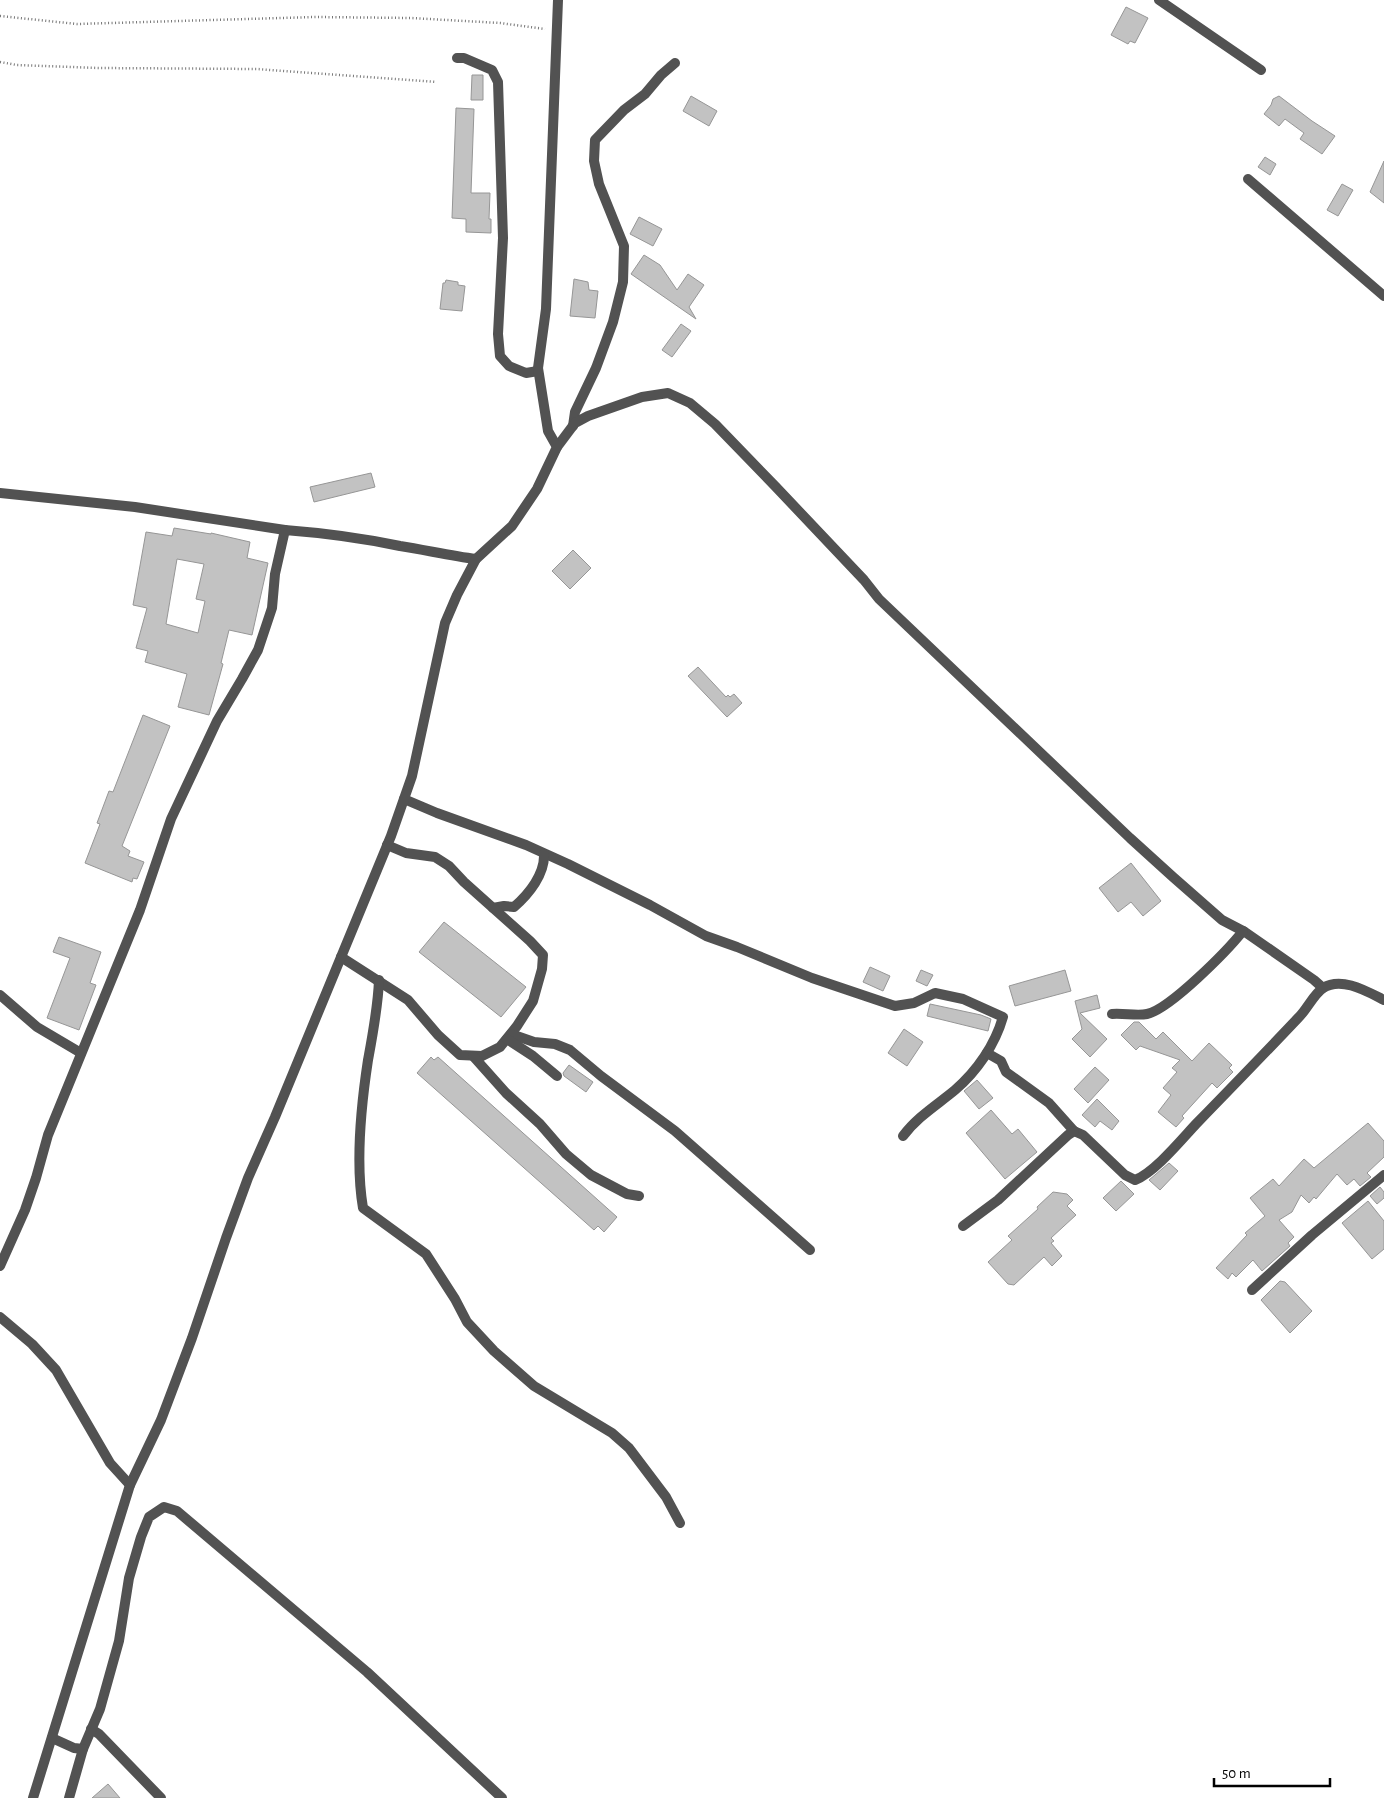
<svg xmlns="http://www.w3.org/2000/svg" width="1384" height="1798" font-family="'Alegreya Sans',sans-serif">
  <style>
    .building { fill: #c2c2c2; stroke: #969696; fill-rule: evenodd }
    .lines { fill: none; stroke-linecap: round; stroke-linejoin: round }
    .path { stroke: #747474; stroke-width: 2.5; stroke-dasharray: 1 2.5; stroke-linecap: butt }
    .minor { stroke: #525252; stroke-width: 10 }
  </style>
  <rect width="100%" height="100%" fill="#fff"/>
  <g class="building">
    <path d="M1126,7L1148,18L1135,43L1130,41L1128,44L1111,35Z"/>
    <path d="M472,75H483V100H471Z"/>
    <path d="M691,96L717,111L709,126L683,111Z"/>
    <path d="M1279,96L1312,121L1335,136L1322,154L1300,139L1304,133L1285,119L1279,126L1264,114L1271,105L1273,99Z"/>
    <path d="M456,108L474,109L471,193H490L489,219H491V233L466,232V219L452,218Z"/>
    <path d="M1265,157L1276,164L1270,175L1258,167Z"/>
    <path d="M1384,161V203L1370,192Z"/>
    <path d="M1342,184L1353,190L1338,216L1327,210Z"/>
    <path d="M639,217L662,229L653,246L630,234Z"/>
    <path d="M644,255L660,265L677,290L688,274L704,285L689,307L696,319L631,274Z"/>
    <path d="M574,279L588,282L589,290L598,291L595,318L570,316Z"/>
    <path d="M446,280L458,282V285L465,286L462,311L440,309L443,283H445Z"/>
    <path d="M681,324L691,331L672,357L662,350Z"/>
    <path d="M371,473L375,487L314,502L310,487Z"/>
    <path d="M174,528L211,534V533L250,542L247,558L268,563L252,635L229,630L221,663L223,664L209,715L178,707L187,674L145,662L148,651L136,648L147,608L133,605L146,532L172,536ZM177,559L204,564L196,599L205,601L198,633L166,624Z"/>
    <path d="M573,550L591,568L570,589L552,571Z"/>
    <path d="M698,667L726,697L728,695L730,697L734,694L742,703L727,717L688,676Z"/>
    <path d="M143,715L170,726L122,846L130,851L128,856L144,862L137,879L133,878L132,882L85,863L100,824L97,823L109,791L113,792Z"/>
    <path d="M1131,863L1161,901L1143,916L1131,902L1118,912L1099,888Z"/>
    <path d="M444,922L526,987L501,1017L419,952Z"/>
    <path d="M59,937L101,952L90,983L96,985L79,1030L47,1018L70,958L53,952Z"/>
    <path d="M870,967L890,976L883,991L863,982Z"/>
    <path d="M921,970L933,975L927,986L916,981Z"/>
    <path d="M1065,970L1071,991L1015,1006L1009,986Z"/>
    <path d="M1097,995L1100,1008L1080,1013L1107,1039L1090,1057L1072,1039L1082,1029L1075,1001Z"/>
    <path d="M930,1004L981,1015L991,1019L988,1031L927,1016Z"/>
    <path d="M1134,1022H1139L1156,1039L1163,1032L1192,1061L1209,1043L1232,1065L1229,1068L1233,1072L1217,1088L1212,1083L1182,1116L1184,1118L1176,1127L1158,1112L1171,1095L1163,1088L1177,1072L1172,1068L1180,1060L1140,1046L1136,1050L1121,1035Z"/>
    <path d="M904,1029L923,1042L907,1066L888,1053Z"/>
    <path d="M431,1057L434,1060L438,1057L617,1217L604,1232L598,1226L594,1230L417,1073Z"/>
    <path d="M569,1065L593,1082L586,1092L564,1076L563,1073Z"/>
    <path d="M1095,1067L1109,1080L1088,1103L1074,1089Z"/>
    <path d="M977,1080L993,1098L979,1109L964,1091Z"/>
    <path d="M1097,1099L1119,1121L1112,1130L1100,1121L1095,1127L1082,1115Z"/>
    <path d="M991,1110L1012,1134L1018,1129L1037,1152L1005,1179L966,1133Z"/>
    <path d="M1368,1123L1384,1141V1157L1367,1173L1371,1177L1360,1186L1354,1179L1347,1185L1337,1174L1316,1199L1314,1197L1309,1203L1301,1195L1292,1212L1279,1220L1294,1237L1288,1243L1290,1246L1262,1271L1253,1260L1236,1277L1232,1273L1228,1279L1216,1268L1247,1235L1245,1233L1265,1216L1250,1198L1273,1179L1279,1186L1304,1159L1314,1168Z"/>
    <path d="M1169,1163L1178,1171L1160,1190L1149,1180Z"/>
    <path d="M1121,1181L1134,1194L1116,1211L1103,1198Z"/>
    <path d="M1380,1187L1384,1192V1198L1377,1204L1370,1196Z"/>
    <path d="M1053,1192L1067,1194L1073,1200L1067,1206L1076,1215L1051,1238L1054,1241L1051,1243L1062,1256L1052,1266L1044,1257L1014,1285L1008,1284L988,1262L1012,1240L1008,1236L1038,1209L1037,1207Z"/>
    <path d="M1368,1201L1384,1221V1249L1372,1259L1342,1223Z"/>
    <path d="M1280,1281L1285,1282L1312,1311L1290,1333L1261,1300Z"/>
    <path d="M108,1784L120,1798H92Z"/>
  </g>
  <g class="lines">
    <g class="path">
      <path d="M0,16L77,24L315,17L411,18L500,23L545,29"/>
      <path d="M0,62L17,65L98,68L257,69L436,82"/>
    </g>
    <g class="minor">
      <path d="M1159,0L1261,70"/>
      <path d="M457,58H464L492,70L498,82L503,238L498,334L500,356L509,366L526,373L538,371"/>
      <path d="M1248,179L1384,296"/>
      <path d="M573,426L575,412L596,368L613,322L623,282L624,246L599,184L594,161L595,140L624,110L645,94L661,75L675,63"/>
      <path d="M557,447L575,423L588,416L642,397L668,393L690,403L715,424L775,486L864,580L879,599L1130,838L1173,877L1222,920L1245,932L1314,980L1323,988"/>
      <path d="M0,493L135,507L285,530"/>
      <path d="M404,799L437,813L526,845L568,864L650,905L706,936L737,947L812,978L895,1006L914,1003L935,993L963,999L1003,1017C995,1045 977,1071 955,1090C937,1105 917,1117 903,1136"/>
      <path d="M493,908L504,906L514,907C529,894 545,874 544,854"/>
      <path d="M341,957L408,1000L438,1035L460,1055L482,1056L500,1047L517,1026L533,1001L542,969L543,955L530,941L464,882L449,866L435,857L406,853L387,845"/>
      <path d="M379,980C378,1007 373,1033 368,1060C361,1106 355,1161 363,1208L426,1254L455,1299L467,1322L494,1351L534,1386L612,1433L629,1448L666,1497L680,1523"/>
      <path d="M0,995L37,1027L81,1053"/>
      <path d="M1112,1014C1123,1013 1137,1016 1147,1014C1170,1009 1227,951 1243,931"/>
      <path d="M511,1034L534,1042L555,1044L570,1050L601,1076L675,1131L810,1250"/>
      <path d="M507,1039L533,1056L557,1076"/>
      <path d="M987,1053L1001,1061L1006,1072L1049,1103L1074,1131L1083,1135L1125,1175L1135,1180C1155,1172 1181,1140 1196,1124C1231,1088 1265,1053 1299,1017C1307,1009 1314,994 1323,988C1342,976 1368,992 1384,1000"/>
      <path d="M473,1056L506,1093L540,1124L566,1154L591,1175L627,1194L639,1196"/>
      <path d="M963,1226L998,1200L1068,1135L1074,1131"/>
      <path d="M0,1266L25,1210L36,1178L48,1135L140,910L171,819L217,721L242,679L258,650L272,608L275,574L285,530C324,533 362,538 400,546C426,550 451,556 476,559"/>
      <path d="M1252,1290L1312,1235L1384,1175"/>
      <path d="M0,1317L32,1344L56,1370L110,1463L130,1485"/>
      <path d="M91,1729L99,1734L161,1798"/>
      <path d="M52,1738L74,1748L83,1749L100,1709L119,1641L129,1578L141,1537L149,1517L164,1507L177,1511L367,1672L502,1798"/>
      <path d="M33,1798L130,1485L161,1420L192,1338L226,1238L248,1178L275,1117L391,836L412,776L445,623L457,595L476,559L512,526L537,489L557,447L548,431L538,368L546,309L558,0"/>
      <path d="M69,1798L83,1749"/>
    </g>
  </g>
  <path d="M1214 1778v8h116v-8" fill="none" stroke="#000000" stroke-width="2.5"/>
  <text x="1222" y="1778" font-size="15" fill="#000000" stroke="#ffffff" stroke-width="4" paint-order="stroke">50 m</text>
</svg>
